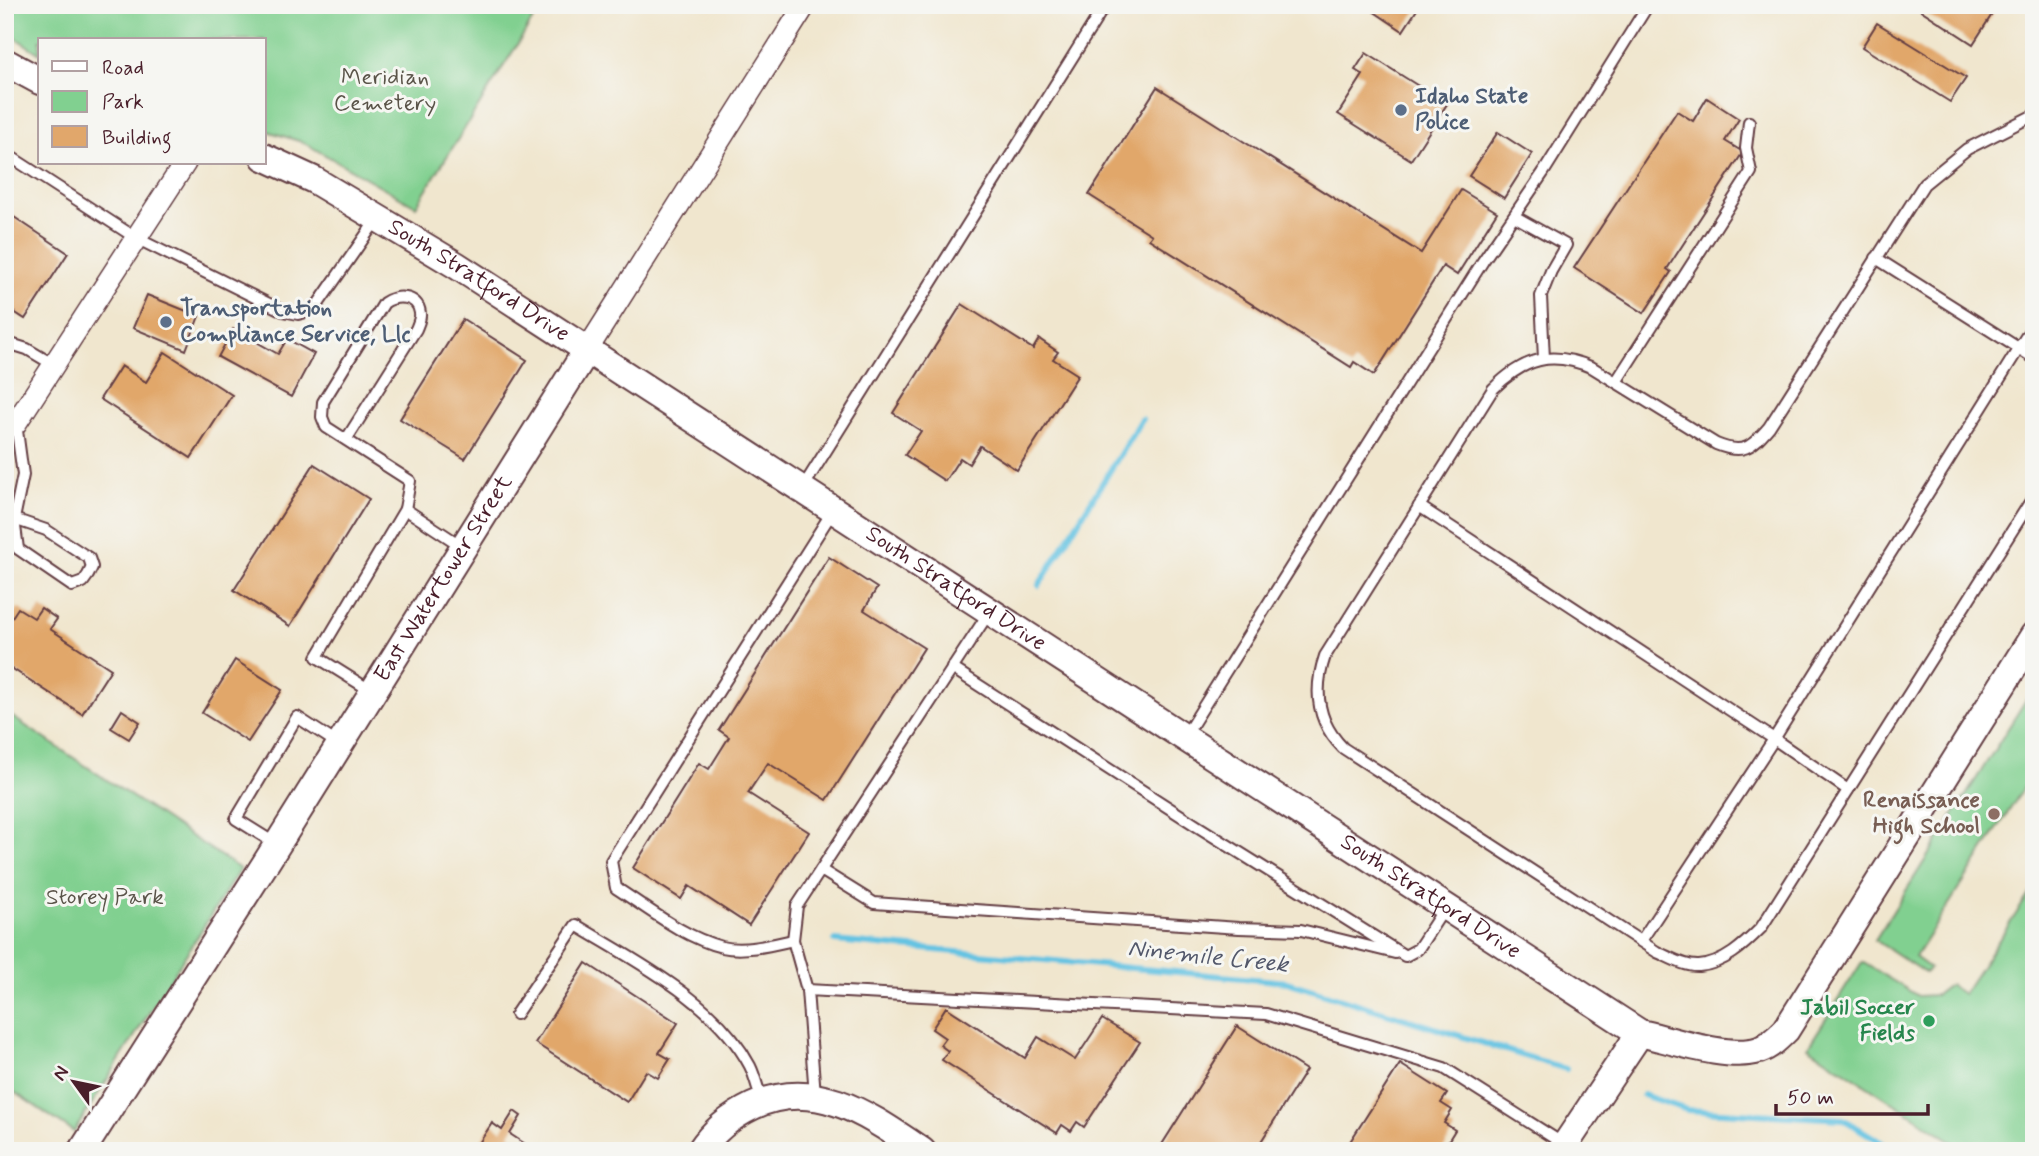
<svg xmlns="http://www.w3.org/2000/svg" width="2039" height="1156" font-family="Mynerve,sans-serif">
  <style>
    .green { fill: #81d090; stroke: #66785e; stroke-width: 2 }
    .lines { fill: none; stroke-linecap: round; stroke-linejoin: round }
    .stream { stroke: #64c3e2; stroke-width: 6 }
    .building { fill: #e1a76b }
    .service-casing { stroke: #633d43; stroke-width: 14 }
    .minor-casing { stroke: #633d43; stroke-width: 24 }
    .tertiary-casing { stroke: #633d43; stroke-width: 30 }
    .service { stroke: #fff; stroke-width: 10 }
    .minor { stroke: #fff; stroke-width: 21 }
    .tertiary { stroke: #fff; stroke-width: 26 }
    .service-dot { fill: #5c6f8a; stroke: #f6f6f2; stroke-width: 2.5 }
    .education-dot { fill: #8d6e63; stroke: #f6f6f2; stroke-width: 2.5 }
    .leisure-dot { fill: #2e9e5b; stroke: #f6f6f2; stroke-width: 2.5 }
    .labels { text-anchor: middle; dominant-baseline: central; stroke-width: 6; stroke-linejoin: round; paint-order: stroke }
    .park-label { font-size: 23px; fill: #5a5449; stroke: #f6f6f2 }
    .service-label { font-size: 23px; font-weight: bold; fill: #4e5e75; stroke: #f6f6f2; text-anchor: start }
    .street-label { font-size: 23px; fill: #4a1f2b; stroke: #f6f6f2 }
    .education-label { font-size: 23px; font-weight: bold; fill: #785e54; stroke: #f6f6f2; text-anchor: end }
    .leisure-label { font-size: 23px; font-weight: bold; fill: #27864d; stroke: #f6f6f2; text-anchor: end }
    .water-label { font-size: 24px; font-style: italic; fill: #53586b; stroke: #f6f6f2 }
  </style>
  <rect width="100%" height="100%" fill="#f6f6f2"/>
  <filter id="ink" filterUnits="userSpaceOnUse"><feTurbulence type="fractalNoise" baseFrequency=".0143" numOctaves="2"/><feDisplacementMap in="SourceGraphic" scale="14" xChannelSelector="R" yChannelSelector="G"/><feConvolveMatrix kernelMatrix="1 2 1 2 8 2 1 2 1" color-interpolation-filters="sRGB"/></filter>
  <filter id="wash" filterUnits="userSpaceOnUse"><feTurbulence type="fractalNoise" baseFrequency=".00686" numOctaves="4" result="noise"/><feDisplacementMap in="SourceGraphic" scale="28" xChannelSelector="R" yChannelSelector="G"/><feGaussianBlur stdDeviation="1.57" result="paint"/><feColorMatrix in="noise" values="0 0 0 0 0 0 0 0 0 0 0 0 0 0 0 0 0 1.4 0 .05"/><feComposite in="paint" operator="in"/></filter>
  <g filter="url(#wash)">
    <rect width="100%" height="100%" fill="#f0e6ce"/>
    <g class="green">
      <path d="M5,5H542L416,206L302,142L264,130V40H40V54L5,31Z"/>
      <path d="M2034,687V772L1915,957L1930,968L1925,973L1875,940Z"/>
      <path d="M5,712L240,869L74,1132L5,1086Z"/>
      <path d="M2034,887V1151H1967L1808,1047L1862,962L1918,996L1936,995L1949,985L1963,994Z"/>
    </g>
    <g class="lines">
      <g class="stream">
        <path d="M1039,585L1142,419"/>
        <path d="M835,941L1287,982L1566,1069"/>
        <path d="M1643,1095L1687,1110L1843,1119L1896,1151"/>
      </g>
    </g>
    <g id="blocks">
      <g class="building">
        <path d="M1364,5H1420L1403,31Z"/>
        <path d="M1913,5H1998L1973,44Z"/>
        <path d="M1877,23L1966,78L1950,102L1862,47Z"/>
        <path d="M1366,53L1447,104L1411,160L1338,114L1363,75L1355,70Z"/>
        <path d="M1157,87L1421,253L1461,190L1497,212L1457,275L1443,266L1374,375L1354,362L1351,367L1149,239L1152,235L1089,195Z"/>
        <path d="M1707,98L1739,119L1725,141L1743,152L1667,269L1671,272L1644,313L1574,268L1677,111L1693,121Z"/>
        <path d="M1498,132L1532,154L1504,198L1469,176Z"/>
        <path d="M5,211L68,253L25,319L5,306Z"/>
        <path d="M147,295L199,316L186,350L133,328Z"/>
        <path d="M962,304L1033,349L1039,339L1058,352L1053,359L1078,375L1017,470L980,446L969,464L960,458L945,481L905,455L921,431L893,413Z"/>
        <path d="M463,319L527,360L465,459L400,419Z"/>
        <path d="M233,329L278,354L287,339L314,354L291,397L218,357Z"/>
        <path d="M165,352L232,395L191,458L100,399L121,366L146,382Z"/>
        <path d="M314,464L369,499L290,626L234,590Z"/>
        <path d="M829,557L877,588L864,610L924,648L827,800L768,763L748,793L809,832L749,925L689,886L681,899L633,868L699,763L709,769L729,737L719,730Z"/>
        <path d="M18,608L34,618L41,608L57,619L50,629L111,669L82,714L5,664V628Z"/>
        <path d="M235,660L282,690L248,742L202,713Z"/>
        <path d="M122,710L140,722L129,739L111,728Z"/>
        <path d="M586,963L678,1023L659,1053L670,1059L658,1078L646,1071L627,1102L535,1043Z"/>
        <path d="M946,1007L1025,1058L1038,1037L1075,1060L1102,1019L1140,1042L1084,1127L1077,1122L1071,1131L1062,1125L1057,1133L942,1060L948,1051L940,1045L945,1038L932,1029Z"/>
        <path d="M1237,1026L1306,1070L1255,1151H1168L1161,1146Z"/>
        <path d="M1400,1064L1447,1094L1441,1103L1452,1110L1444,1123L1455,1130L1442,1151H1344Z"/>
        <path d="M514,1111L521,1116L510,1134L536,1151H474L492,1123L502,1130Z"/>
      </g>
    </g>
  </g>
  <g filter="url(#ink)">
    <use href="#blocks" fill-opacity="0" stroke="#633d43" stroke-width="2"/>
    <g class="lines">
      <g class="service-casing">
        <g id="service">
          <path d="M2034,115L1967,149L1924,184L1769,427C1751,448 1743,455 1716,444L1593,368C1552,350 1524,358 1493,389L1325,656C1313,691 1317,722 1343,748L1657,952C1669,957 1685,967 1699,966C1724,964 1744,945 1761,928L2034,496"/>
          <path d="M5,153L136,238L283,311L298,314L314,310L377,219"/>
          <path d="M1514,216L1566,245L1551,271L1541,296L1544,359"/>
          <path d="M1876,258L2034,358"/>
          <path d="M5,351L14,345L27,349L54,365"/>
          <path d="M1616,382L1751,172L1746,148L1749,122"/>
          <path d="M5,428L16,423L23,475L14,519L18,549L72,586L83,582L88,575L92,567L89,558L46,530L14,519"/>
          <path d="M346,440L416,329C418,324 421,318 420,313C418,294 395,295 384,303L323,402L322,417L326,427L410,481L405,509"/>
          <path d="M802,489L1105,5"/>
          <path d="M1419,506L1774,739L1848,790"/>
          <path d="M952,668L1197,826L1405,956L1418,949L1446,906"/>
          <path d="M373,692L317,657L405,509L463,547"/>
          <path d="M1185,736L1483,261L1543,173L1648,5"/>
          <path d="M276,844L236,819L297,717L340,745"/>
          <path d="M821,870L874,903L1239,928L1301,930L1395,953"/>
          <path d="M793,940C771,945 744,952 722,947C683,937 649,909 616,888L611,861L834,509"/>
          <path d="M1641,941L1774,739L2034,324"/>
          <path d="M807,990L793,940L797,906L990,611"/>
          <path d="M516,1014L576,925C635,961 716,1001 750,1066C755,1076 758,1090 762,1101"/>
          <path d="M815,1095L807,990L1266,1014L1444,1068L1565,1145"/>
        </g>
      </g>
      <g class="minor-casing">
        <g id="minor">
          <path d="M587,350L805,5"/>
          <path d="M16,423L185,163"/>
        </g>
      </g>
      <g class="tertiary-casing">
        <g id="tertiary">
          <path d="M5,62L40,81"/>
          <path id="s1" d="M264,157L314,180L456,265L1640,1033C1672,1040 1728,1060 1759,1050C1770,1046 1778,1038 1786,1030L2034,635"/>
          <path id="s2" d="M82,1151L267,861L587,350"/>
          <path d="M700,1151C713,1131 732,1116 753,1106C816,1076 871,1117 922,1151"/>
          <path d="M1561,1151L1640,1033"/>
        </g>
      </g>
      <use href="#service" class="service"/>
      <use href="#minor" class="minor"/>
      <use href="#tertiary" class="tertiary"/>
    </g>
  </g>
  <g class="service-dot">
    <circle cx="1401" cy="110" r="7"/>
    <circle cx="166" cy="322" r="7"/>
  </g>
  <circle class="education-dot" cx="1994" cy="814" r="7"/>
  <circle class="leisure-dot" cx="1929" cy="1021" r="7"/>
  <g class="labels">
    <g class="park-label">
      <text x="385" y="78">Meridian<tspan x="385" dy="26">Cemetery</tspan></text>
      <text x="105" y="898">Storey Park</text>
    </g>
    <g class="service-label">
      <text x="1415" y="97">Idaho State<tspan x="1415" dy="26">Police</tspan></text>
      <text x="180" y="309">Transportation<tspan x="180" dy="26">Compliance Service, Llc</tspan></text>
    </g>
    <g class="street-label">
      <text stroke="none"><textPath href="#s1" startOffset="248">South Stratford Drive</textPath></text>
      <text stroke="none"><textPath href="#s2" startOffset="677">East Watertower Street</textPath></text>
      <text stroke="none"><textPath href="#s1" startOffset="816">South Stratford Drive</textPath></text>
      <text stroke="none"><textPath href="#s1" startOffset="1382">South Stratford Drive</textPath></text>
    </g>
    <g class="education-label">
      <text x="1980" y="801">Renaissance<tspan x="1980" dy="26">High School</tspan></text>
    </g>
    <g class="leisure-label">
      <text x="1915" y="1008">Jabil Soccer<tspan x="1915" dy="26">Fields</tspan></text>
    </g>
    <g class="water-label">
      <text transform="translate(1208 957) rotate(6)">Ninemile Creek</text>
    </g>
  </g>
  <rect width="2039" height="1156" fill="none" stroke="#f6f6f2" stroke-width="28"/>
  <rect x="38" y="38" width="228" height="126" fill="#f6f6f2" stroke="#b1a0a2" stroke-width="2"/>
  <rect x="52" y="61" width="35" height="10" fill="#ffffff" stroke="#b1a0a2" stroke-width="2"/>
  <text x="102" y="74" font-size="21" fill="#4a1f2b">Road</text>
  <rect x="52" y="91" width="35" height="21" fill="#81d090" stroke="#b1a0a2" stroke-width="2"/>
  <text x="102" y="108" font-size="21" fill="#4a1f2b">Park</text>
  <rect x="52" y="126" width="35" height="21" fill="#e1a76b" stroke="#b1a0a2" stroke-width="2"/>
  <text x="102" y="144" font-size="21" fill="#4a1f2b">Building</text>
  <g transform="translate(74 1082) rotate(303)" stroke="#f6f6f2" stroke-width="5" paint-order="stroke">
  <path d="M0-5L12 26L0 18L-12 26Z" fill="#4a1f2b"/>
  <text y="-10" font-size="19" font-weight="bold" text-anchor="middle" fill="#4a1f2b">N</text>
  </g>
  <path d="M1776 1104v10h152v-10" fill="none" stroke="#4a1f2b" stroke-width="3.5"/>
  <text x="1787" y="1104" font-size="21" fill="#4a1f2b" stroke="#f6f6f2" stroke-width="5" paint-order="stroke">50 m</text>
</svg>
